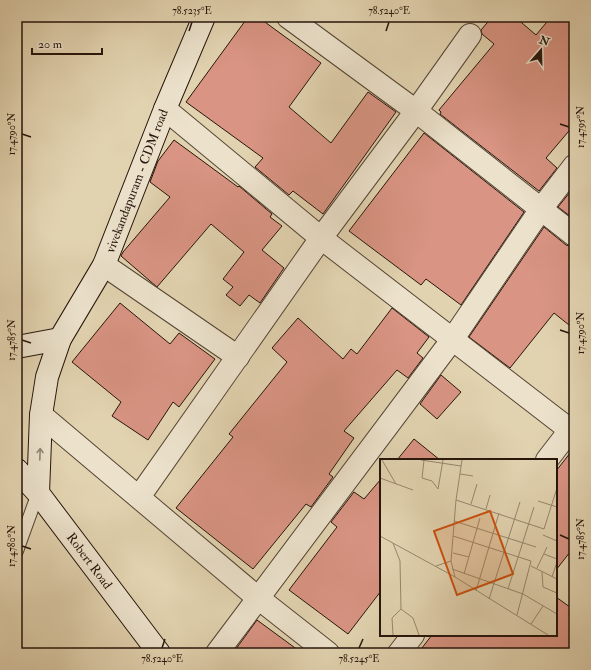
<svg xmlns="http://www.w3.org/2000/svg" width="591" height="670" font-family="'IM FELL Double Pica',serif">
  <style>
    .building { fill: #d99483; stroke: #26150b }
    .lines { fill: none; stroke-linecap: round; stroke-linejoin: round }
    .lane-casing { stroke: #554434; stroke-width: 14 }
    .street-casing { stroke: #554434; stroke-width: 24 }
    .secondary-casing { stroke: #26150b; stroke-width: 24 }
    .lane { stroke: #ece2cc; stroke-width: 12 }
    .street { stroke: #ece2cc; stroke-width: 22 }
    .secondary { stroke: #ece2cc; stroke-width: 22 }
    .oneway { stroke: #938675 }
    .ticks { fill: none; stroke: #26150b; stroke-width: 1.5 }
    .labels { text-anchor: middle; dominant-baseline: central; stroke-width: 3; stroke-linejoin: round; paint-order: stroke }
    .street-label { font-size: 13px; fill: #26150b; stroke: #ece2cc }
    .inset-road { fill: none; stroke: #97876e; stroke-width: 1 }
    .view { fill: #cb4f0c; fill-opacity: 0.15; stroke: #cb4f0c; stroke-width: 2 }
    .inset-edge { fill: none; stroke: #26150b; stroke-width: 2 }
    .neatline { fill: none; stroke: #26150b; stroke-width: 1.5 }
    .ticks-label { font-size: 10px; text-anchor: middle; fill: #26150b }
  </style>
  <rect width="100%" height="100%" fill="#e2d3b0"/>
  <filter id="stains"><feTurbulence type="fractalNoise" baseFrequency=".005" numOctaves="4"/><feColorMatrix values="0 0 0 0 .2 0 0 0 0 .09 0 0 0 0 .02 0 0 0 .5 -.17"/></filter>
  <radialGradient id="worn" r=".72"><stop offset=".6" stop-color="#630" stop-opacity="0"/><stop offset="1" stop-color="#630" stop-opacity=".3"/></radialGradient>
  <g class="building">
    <path d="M248,17H258L321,63L289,107L331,143L368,92L396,112L323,214L293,191L289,195L255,167L263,158L186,102Z"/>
    <path d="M492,17H515L536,35L551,17H574V125L546,158L557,168L539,191L440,114L441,112L439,110L494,44L482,34L481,30Z"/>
    <path d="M424,133L524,212L461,305L426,279L421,285L349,231Z"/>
    <path d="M174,140L238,187L239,186L272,214L270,217L282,226L262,250L284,268L260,303L249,295L240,306L226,295L233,287L223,279L244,252L211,224L157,287L121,256L123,252L170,197L150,182L158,161Z"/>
    <path d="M574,187V219L558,207Z"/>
    <path d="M544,227L566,245L574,247V329L554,313L510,368L469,337Z"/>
    <path d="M120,303L170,344L179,333L215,359L179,407L173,402L148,440L112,416L121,402L72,362Z"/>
    <path d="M392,308L429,337L417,353L423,358L408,378L397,370L344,431L354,438L329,474L333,477L311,507L306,504L253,569L176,508L233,437L229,434L287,362L272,348L298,318L343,359L351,349L357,354Z"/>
    <path d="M441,375L461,392L437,419L420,404Z"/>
    <path d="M414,439L440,460H397Z"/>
    <path d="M574,448V547L556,570V471Z"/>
    <path d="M381,479V591L348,634L289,590L337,527L331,522L354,492L364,499Z"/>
    <path d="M556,597L574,610V653H418L432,635H556Z"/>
    <path d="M257,620L302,653H233Z"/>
  </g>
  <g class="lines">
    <g class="lane-casing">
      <path id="lane" d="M17,551L38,493"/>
    </g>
    <g class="street-casing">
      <g id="street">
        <path d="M288,17L416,111L574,235"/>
        <path d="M165,109L321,238L574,433"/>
        <path d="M104,265L238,357"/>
        <path d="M41,415L258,598L328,653"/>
        <path d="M547,460L574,425"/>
        <path d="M139,497L321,238L416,111L470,35"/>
        <path d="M217,653L452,340L541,209L574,166"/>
        <path d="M399,653L413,635"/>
      </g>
    </g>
    <g class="secondary-casing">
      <g id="secondary">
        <path d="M17,347L60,339"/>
        <path d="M17,470L38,493L159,653"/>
        <path d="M38,493L41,415L47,377L60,339L104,265L165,109L204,17"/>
      </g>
    </g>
    <use href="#lane" class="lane"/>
    <use href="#street" class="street"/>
    <use href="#secondary" class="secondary"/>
  </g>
  <defs><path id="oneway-shaft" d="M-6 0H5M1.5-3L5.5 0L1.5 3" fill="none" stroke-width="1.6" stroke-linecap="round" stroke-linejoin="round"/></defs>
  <use class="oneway" href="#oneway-shaft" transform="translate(40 454) rotate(-88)"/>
  <path class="ticks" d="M189,31L192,22M386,31L389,22M560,124L569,127M22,134L31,137M560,330L569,333M22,340L31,343M560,535L569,539M22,546L31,549M162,648L165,639M359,648L363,639"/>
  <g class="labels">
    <g class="street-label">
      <text transform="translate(137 181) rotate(-69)">vivekandapuram - CDM road</text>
      <text transform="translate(89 561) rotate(53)">Robert Road</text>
    </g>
  </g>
  <g transform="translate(380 459)">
    <rect width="177" height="177" fill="#e2d3b0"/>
    <path class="inset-road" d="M2,1L16,25M41,1L81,7M44,1L42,19L52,22L58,30L63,1M80,15L93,17M0,19L33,31M76,41L164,70L177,29M158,42L177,48M91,45L97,25M106,50L110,36M74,62L156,88M163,76L177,82M0,77L75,118L168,176M73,77L151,102L137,156M13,84L20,102L21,150L33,159L39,176M73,94L89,98M164,95L177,100M56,107L71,102M151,107L177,120M157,109L167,88M72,110L143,135L177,155M162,113L163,128L177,134M84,115L100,59M75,118L71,102L76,41L82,1M172,118L177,103M128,130L154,48M96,132L119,54M109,140L140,43M151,165L163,147M13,176L12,159L21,150"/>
    <path class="view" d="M110,52L133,115L77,136L54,72Z"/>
    <rect width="177" height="177" class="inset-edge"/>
  </g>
  <rect width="591" height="670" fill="none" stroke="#e2d3b0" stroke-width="44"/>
  <g transform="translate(541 50) rotate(20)" stroke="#ece2cc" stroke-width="3" paint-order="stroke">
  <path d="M0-3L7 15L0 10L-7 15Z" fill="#26150b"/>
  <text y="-6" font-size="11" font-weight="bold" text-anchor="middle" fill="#26150b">N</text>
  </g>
  <path d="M32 48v6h70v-6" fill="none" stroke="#26150b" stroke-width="2"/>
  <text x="38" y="48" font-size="12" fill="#26150b" stroke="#ece2cc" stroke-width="3" paint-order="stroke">20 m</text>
  <rect x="22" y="22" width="547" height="626" class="neatline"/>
  <g class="ticks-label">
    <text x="192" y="14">78.5235°E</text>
    <text x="389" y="14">78.5240°E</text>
    <text transform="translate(580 127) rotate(-90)" y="4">17.4795°N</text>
    <text transform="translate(11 134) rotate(-90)" y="4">17.4790°N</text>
    <text transform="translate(580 333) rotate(-90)" y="4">17.4790°N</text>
    <text transform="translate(11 340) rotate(-90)" y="4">17.4785°N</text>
    <text transform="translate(580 539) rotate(-90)" y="4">17.4785°N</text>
    <text transform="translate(11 546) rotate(-90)" y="4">17.4780°N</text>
    <text x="162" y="662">78.5240°E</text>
    <text x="359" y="662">78.5245°E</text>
  </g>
  <rect width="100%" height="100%" filter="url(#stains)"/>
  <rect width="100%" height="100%" fill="url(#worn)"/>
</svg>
